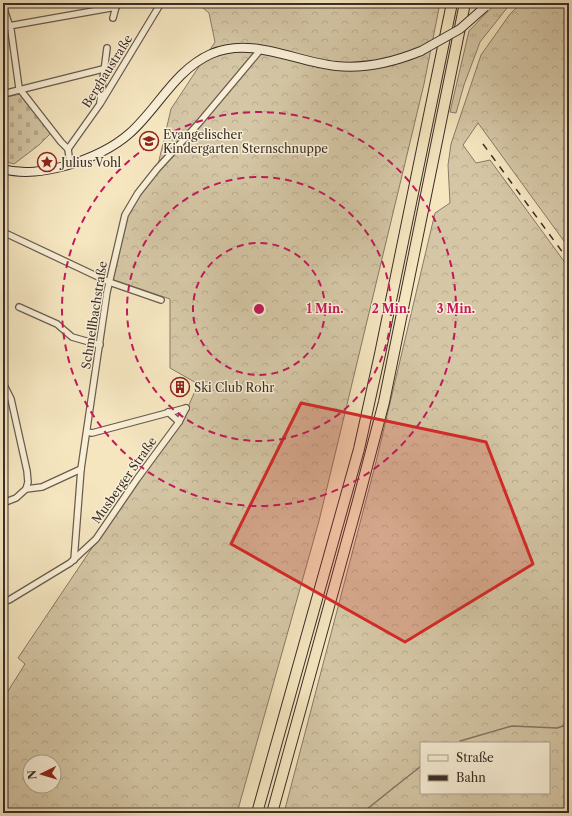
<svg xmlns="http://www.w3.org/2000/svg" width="572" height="816" font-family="'Libre Caslon Text',serif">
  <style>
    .grass { fill: url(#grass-tufts); stroke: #887a67 }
    .forest { fill: url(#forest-crowns); stroke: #887a67; fill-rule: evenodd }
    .cemetery { fill: url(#cemetery-stones); stroke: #887a67 }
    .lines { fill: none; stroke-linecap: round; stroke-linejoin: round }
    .stream { stroke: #857764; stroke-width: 1.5 }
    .street-casing { stroke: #6a5c4e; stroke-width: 8 }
    .secondary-casing { stroke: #3b2e28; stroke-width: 10 }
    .highway-casing { stroke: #3b2e28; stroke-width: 12 }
    .street { stroke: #f8efd6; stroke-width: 5.5 }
    .secondary { stroke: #f8efd6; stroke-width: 8 }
    .highway { stroke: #f5e6c0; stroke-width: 10 }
    .rail { stroke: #3b2e28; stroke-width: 1.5; stroke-dasharray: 7 7; stroke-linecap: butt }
    .secondary-bridge-casing { stroke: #3b2e28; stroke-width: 10; stroke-linecap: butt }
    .secondary-bridge { stroke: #f8efd6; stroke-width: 8 }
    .marked { fill: #d62828; fill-opacity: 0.2; stroke: #d62828; stroke-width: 3; stroke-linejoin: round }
    .ring { fill: none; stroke: #c2185b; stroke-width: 2; stroke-dasharray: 7 5 }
    .labels { text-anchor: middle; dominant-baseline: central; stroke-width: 3; stroke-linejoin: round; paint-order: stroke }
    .street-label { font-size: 12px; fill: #3b2e28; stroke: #f8efd6 }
    .poi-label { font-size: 12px; fill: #3b2e28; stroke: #f8efd6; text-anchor: start }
    .centre { fill: #c2185b; stroke: #f8efd6; stroke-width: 2 }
    .ring-label { font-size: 12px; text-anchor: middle; font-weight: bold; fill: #c2185b; stroke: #f8efd6; stroke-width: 3; stroke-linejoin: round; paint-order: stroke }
  </style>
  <defs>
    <pattern id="grass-tufts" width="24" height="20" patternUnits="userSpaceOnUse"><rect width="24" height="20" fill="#d5c7a6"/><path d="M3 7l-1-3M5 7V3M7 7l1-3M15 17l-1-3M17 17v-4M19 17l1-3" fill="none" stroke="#b8ab8f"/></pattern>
    <pattern id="forest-crowns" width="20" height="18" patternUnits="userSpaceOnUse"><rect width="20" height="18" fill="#d5c7a6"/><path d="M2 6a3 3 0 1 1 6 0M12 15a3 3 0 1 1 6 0" fill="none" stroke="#b8ab8f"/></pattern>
    <pattern id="cemetery-stones" width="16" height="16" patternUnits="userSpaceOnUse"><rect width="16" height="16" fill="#d5c7a6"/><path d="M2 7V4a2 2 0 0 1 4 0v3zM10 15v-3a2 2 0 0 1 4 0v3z" fill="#b8ab8f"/></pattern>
  </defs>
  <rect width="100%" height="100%" fill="#f5e6c0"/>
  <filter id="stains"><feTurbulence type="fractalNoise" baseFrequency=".005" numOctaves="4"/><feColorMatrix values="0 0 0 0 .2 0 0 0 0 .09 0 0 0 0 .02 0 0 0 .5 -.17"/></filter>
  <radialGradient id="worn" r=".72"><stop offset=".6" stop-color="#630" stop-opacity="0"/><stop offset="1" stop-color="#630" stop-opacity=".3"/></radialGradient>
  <path class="grass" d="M496,3H511L480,42L464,85L456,113L450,112L469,31Z"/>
  <g class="forest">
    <path d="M197,3H440L424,84L319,521L237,813H3V699L25,664L18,658L94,545L182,421L198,384L170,368V299L114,280L109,282L125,215L157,169L171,109L215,42L209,13ZM30,762H54V786H30Z"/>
    <path d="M521,3H569V248L478,123L463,145L476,163L490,160L569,268V813H284L376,462L435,213L450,203L448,165L451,144L481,55L510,14ZM421,743H549V793H421Z"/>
  </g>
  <path class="cemetery" d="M20,94L51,133L39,145L14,164L3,161V98Z"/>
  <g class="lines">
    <g class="stream">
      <path d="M460,741L512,726L557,728L569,724"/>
      <path d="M362,813L421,766"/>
    </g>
    <g class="street-casing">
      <g id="street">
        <path d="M3,6L11,30L19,88L61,142L68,149"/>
        <path d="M113,18L117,3"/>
        <path d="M3,27L116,7"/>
        <path d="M3,94L103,69"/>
        <path d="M100,102L107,48"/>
        <path d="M68,149L100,104L161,3"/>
        <path d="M68,149L70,164"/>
        <path d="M3,232L109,282L161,300"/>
        <path d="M19,307L57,324L72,337L100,345"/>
        <path d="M3,383L11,399L27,471L28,482L26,489"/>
        <path d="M168,412L179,422"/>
        <path d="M87,432L92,433L186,408"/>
        <path d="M3,503L16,498L26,489L42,487L81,469"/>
        <path d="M74,560L81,469L107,292L125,215L138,193L157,169L199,123L261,49"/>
        <path d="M3,602L9,600L70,563L96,539L137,479L179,422L186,408"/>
      </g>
    </g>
    <g class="secondary-casing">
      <path id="secondary" d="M3,169C24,175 45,171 65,166C89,159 111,150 130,133C158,108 175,70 211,54C252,36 295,62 336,66C365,69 394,62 421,51"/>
    </g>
    <g class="highway-casing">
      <g id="highway">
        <path d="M257,813L359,449L380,354L452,3"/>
        <path d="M272,813L358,501L384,402L465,3"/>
      </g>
    </g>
    <use href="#street" class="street"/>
    <use href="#secondary" class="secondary"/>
    <use href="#highway" class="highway"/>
    <g class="rail">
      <path d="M381,3L385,8"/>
      <path d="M483,144L569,261"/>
    </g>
    <g class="secondary-bridge-casing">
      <path id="secondary-bridge" d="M421,51L460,29L485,7"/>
    </g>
    <use href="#secondary-bridge" class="secondary-bridge"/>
  </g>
  <path class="marked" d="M301,403L486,442L533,564L405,642L231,544Z"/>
  <g class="ring">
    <circle cx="259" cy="309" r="66"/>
    <circle cx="259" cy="309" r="132"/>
    <circle cx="259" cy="309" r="197"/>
  </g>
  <defs>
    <g id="school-ring" transform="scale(1)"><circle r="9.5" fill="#f8efd6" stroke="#8f2418" stroke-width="1.5"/><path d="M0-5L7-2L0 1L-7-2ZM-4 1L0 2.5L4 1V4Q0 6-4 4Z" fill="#8f2418"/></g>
    <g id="sight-ring" transform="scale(1)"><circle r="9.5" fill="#f8efd6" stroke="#8f2418" stroke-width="1.5"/><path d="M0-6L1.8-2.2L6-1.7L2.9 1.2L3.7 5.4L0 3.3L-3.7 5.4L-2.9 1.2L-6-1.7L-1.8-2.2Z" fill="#8f2418"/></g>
    <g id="building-ring" transform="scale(1)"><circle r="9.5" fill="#f8efd6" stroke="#8f2418" stroke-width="1.5"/><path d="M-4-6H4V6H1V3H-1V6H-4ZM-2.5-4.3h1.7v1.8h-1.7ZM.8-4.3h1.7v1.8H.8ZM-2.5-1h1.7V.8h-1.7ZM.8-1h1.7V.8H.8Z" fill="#8f2418"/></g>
  </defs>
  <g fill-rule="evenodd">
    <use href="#school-ring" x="149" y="141"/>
    <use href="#sight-ring" x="47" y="162"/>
    <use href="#building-ring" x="180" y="387"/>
  </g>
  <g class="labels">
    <g class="street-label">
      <text transform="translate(107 71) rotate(-58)">Berghaustraße</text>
      <text transform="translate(94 315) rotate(-81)">Schmellbachstraße</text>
      <text transform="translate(124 480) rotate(-55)">Musberger Straße</text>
    </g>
    <g class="poi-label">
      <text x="163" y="134">Evangelischer<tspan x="163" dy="14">Kindergarten Sternschnuppe</tspan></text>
      <text x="61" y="162">Julius Vohl</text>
      <text x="194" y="387">Ski Club Rohr</text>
    </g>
  </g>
  <circle cx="259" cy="309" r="6" class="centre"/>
  <g class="ring-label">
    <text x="325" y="313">1 Min.</text>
    <text x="391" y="313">2 Min.</text>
    <text x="456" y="313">3 Min.</text>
  </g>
  <rect width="572" height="816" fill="none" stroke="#f5e6c0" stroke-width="16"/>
  <rect x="4" y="4" width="564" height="808" fill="none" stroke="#3b2e28" stroke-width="2"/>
  <rect x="8" y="8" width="556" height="800" fill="none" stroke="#3b2e28"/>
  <rect x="420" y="742" width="130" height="52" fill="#f8efd6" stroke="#aca290"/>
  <rect x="428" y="755" width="20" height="6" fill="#f8efd6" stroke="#aca290"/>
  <text x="456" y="762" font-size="12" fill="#3b2e28">Straße</text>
  <rect x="428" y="775" width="20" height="6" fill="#3b2e28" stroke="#aca290"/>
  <text x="456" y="782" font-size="12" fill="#3b2e28">Bahn</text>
  <g transform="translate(42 774) rotate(265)"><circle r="19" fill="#f8efd6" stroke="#aca290"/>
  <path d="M0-3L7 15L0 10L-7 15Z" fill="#8f2418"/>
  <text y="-6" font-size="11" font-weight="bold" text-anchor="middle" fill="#3b2e28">N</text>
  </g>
  <rect width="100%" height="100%" filter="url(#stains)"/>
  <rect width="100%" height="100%" fill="url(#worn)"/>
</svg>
